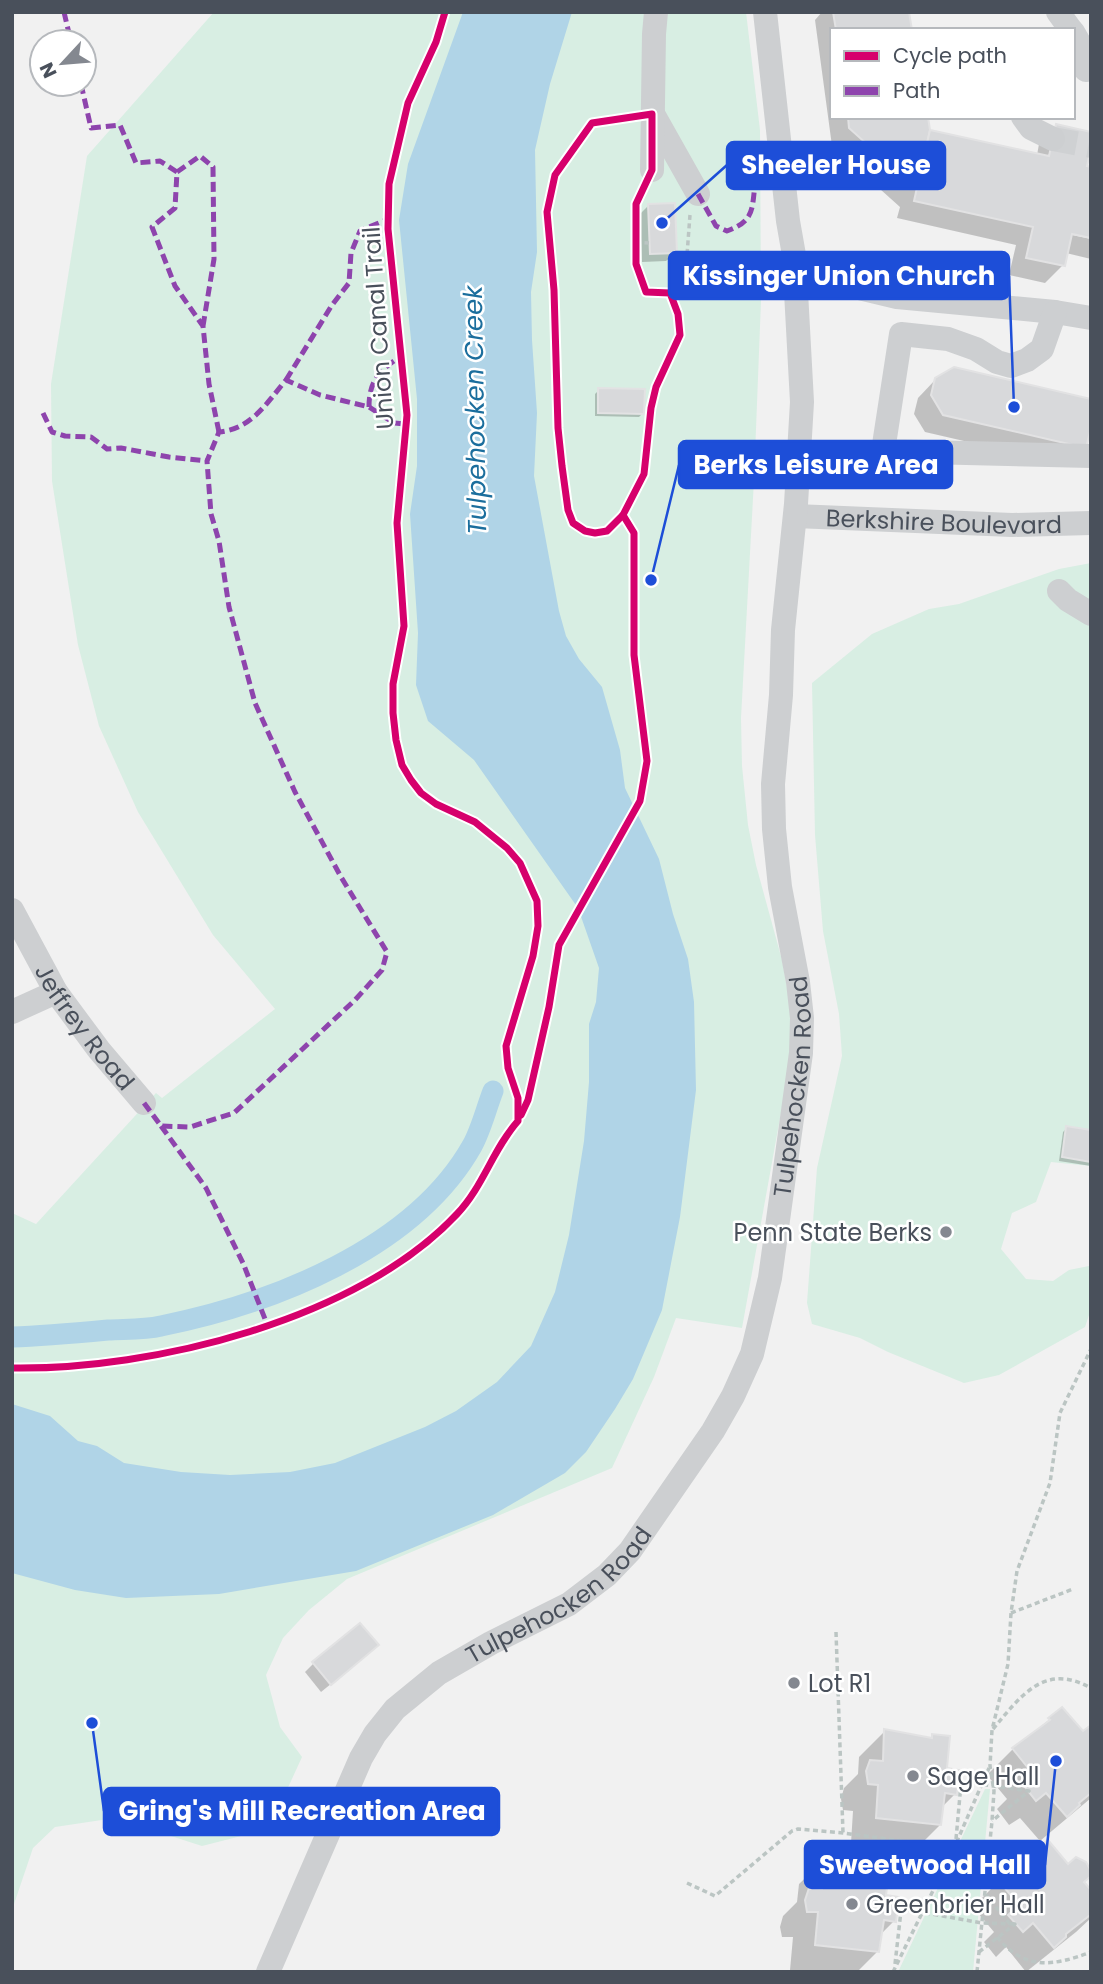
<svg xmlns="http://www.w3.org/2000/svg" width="1103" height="1984" font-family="Poppins,sans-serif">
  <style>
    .green { fill: #d8eee3 }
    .water { fill: #b0d4e7 }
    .shadow { fill: #0003 }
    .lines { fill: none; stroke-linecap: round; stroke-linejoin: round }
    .canal { stroke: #b0d4e7; stroke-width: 21 }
    .building { fill: #d8d9db; stroke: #e2e2e3; stroke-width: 2 }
    .minor-tunnel { stroke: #cfd1d3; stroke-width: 24; stroke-dasharray: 24 12; stroke-linecap: butt }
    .path { stroke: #bbc5c3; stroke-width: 3.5; stroke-dasharray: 5 3.5; stroke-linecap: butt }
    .minor { stroke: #cdcfd1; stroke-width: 24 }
    .quiet { stroke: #8e44ad; stroke-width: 5; stroke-dasharray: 10 5; stroke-linecap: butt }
    .cycleway-casing { stroke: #fff; stroke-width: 11 }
    .cycleway { stroke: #d6006c; stroke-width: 7 }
    .poi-dot { fill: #848890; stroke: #fff; stroke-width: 2.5 }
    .labels { text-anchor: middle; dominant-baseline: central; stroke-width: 5; stroke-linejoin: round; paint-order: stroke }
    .street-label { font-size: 24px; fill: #49505b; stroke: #fff }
    .poi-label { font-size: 24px; fill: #49505b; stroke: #fff; text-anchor: start }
    .water-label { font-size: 26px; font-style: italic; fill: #1b6e9d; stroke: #fff }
    .leader { fill: none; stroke: #1d4ed8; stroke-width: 2.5 }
    .callout-dot { fill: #1d4ed8; stroke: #fff; stroke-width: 2.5 }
    .callout { fill: #1d4ed8; stroke: #1d4ed8; stroke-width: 2.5 }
    .callout-label { font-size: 26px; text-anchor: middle; font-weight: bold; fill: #fff }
  </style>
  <rect width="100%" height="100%" fill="#f1f1f1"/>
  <g class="green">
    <path d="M214,12H746L760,130L761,301L754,480L741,718L742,766L748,825L756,865L782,960L790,1005V1063L742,1328L676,1318L654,1377L612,1468L347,1579L309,1610L283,1638L266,1675L280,1727L302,1757L269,1829L202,1846L115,1818L55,1827L33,1848L12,1910V1213L36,1224L156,1093L162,1098L275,1009L213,935L138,812L99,726L78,645L52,481L51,384L87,156Z"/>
    <path d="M1091,563V1166L1051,1162L1036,1202L1012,1213L1001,1249L1026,1279L1053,1281L1069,1270L1089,1266L1091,1309L1085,1327L999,1375L964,1383L888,1352L860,1338L812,1324L807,1303L817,1168L842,1056L839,1014L823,931L815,835L812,683L872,634L929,609L959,604L1059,569Z"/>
    <path d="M985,1789H990L973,1972H898Z"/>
  </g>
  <path class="water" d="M463,12H572L550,84L535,150L537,252L531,292L532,340L537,413L534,476L559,611L566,636L579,659L602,687L620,750L625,788L659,859L673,914L688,959L694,1002L696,1090L680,1217L662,1310L633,1379L615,1409L586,1452L565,1473L493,1515L356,1571L219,1594L126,1598L75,1590L12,1573V1404L50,1416L78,1441L97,1446L124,1463L181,1472L230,1475L290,1472L335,1463L425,1427L456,1411L497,1382L531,1346L555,1292L569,1235L584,1141L589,1082V1024L596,1002L599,968L578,908L474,760L428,721L416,685L418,633L410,514L417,466V399L399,220L408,164Z"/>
  <g class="shadow">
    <path d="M822,12H908L911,30H832V117H926L928,131L1037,155L1039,144L1057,126L1063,233L1091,239V259L1066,253L1063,265L1045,283L1009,275L1016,245L897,218L900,207L832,146L815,20Z"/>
    <path d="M649,205L675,253L666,261L642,262L640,214Z"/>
    <path d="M936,379L1091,401L1067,465L925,432L914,414L918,398Z"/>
    <path d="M599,390L643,413L639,417L595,416V394Z"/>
    <path d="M1067,1128L1091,1132V1166L1059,1161L1063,1132Z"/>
    <path d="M368,1654L321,1692L305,1672L314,1663Z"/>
    <path d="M1050,1719L1082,1734L1091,1727V1798L1040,1841L1020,1818L1009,1825L997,1809L1007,1799L987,1775L1013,1749Z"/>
    <path d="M885,1731L929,1739L932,1736L955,1794L942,1807L940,1825L914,1851L851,1843L853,1811L843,1810L841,1799L844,1788L858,1774L859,1757Z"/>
    <path d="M1035,1852L1082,1882L1091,1893V1918L1076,1932L1026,1972L1006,1947L996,1957L984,1942L994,1932L973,1907L999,1881L1015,1872Z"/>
    <path d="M825,1859L869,1866L872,1863L894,1921L880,1935L878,1951L857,1972L790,1970L793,1937H782L780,1927L783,1916L797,1902L799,1884Z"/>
  </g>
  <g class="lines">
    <path class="canal" d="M12,1337C44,1336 76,1333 108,1330C126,1329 144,1330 161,1326C271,1304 414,1249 472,1146C481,1130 486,1109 493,1091"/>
  </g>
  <g class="building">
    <path d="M833,12H909L912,30H836Z"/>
    <path d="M848,117H928L930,130L917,189L849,128Z"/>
    <path d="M1056,124L1091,132V148L1087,166L1091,167V238L1072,234L1065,266L1026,258L1033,227L914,201L930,130L1049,156Z"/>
    <path d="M675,203L677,253L650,254L648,204Z"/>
    <path d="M954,367L1091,399V428L1086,448L943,415L931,395L935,378Z"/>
    <path d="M598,388L645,389L644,414L598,413Z"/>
    <path d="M1066,1126L1091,1130V1162L1062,1157Z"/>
    <path d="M360,1623L379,1645L331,1685L312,1662Z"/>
    <path d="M1062,1707L1083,1731L1091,1725V1793L1079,1803L1080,1805L1067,1817L1046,1793L1036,1801L1021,1782L1032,1773L1012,1748L1050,1720L1048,1718Z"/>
    <path d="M884,1729L932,1738V1734L950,1736L947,1768L959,1770L957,1795L945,1793L941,1825L876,1818L878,1785L868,1784L866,1771L870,1760L883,1761Z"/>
    <path d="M1048,1840L1068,1864L1076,1857L1086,1862L1091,1871V1876L1084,1882L1091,1890V1917L1089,1916L1066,1934V1937L1054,1948L1033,1923L1023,1932L1008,1915L1019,1905L998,1880L1011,1869L1015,1871L1034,1855V1851Z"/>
    <path d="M824,1857L871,1865V1862L890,1864L886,1895L899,1897L896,1922L884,1920L879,1952L815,1945L818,1912H807L805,1900L809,1888L822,1889Z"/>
  </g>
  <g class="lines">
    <path class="minor-tunnel" d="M1053,139L1091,146"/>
    <g class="path">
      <path d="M633,116L592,123L555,175L547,212L554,290L558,428L562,466L568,510L573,523L585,531L595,533L607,531L623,515L644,474L651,408L656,387L680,335L678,314L670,293L646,292L636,264V204L643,189"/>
      <path d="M690,215L686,268L695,288"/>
      <path d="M636,242L649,243"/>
      <path d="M670,293L679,282L681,271L686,268"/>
      <path d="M519,1120L528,1100L549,1007L559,945L640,801L647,761L634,655V533L623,515"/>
      <path d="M12,1368C153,1370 358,1320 457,1214C483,1187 493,1149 518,1121V1098L508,1068L506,1046L533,956L538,926L537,901L520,863L507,848L475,822L436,804L421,793L411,780L402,765L396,740L393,713V684L404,626L397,523L407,415L388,229L389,184L408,103L436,42L445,12"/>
      <path d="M1011,1613L1073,1589"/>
      <path d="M836,1632L843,1833"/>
      <path d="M993,1729C1021,1696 1044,1662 1091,1688"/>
      <path d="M956,1839L961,1784L958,1781L1029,1791L992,1821"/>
      <path d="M687,1883L715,1896L792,1831L798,1829L843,1833L954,1848"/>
      <path d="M997,1937C1025,1971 1054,1966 1091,1952"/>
      <path d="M979,1952L1015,1924H1010L986,1895"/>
      <path d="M895,1964L901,1911L898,1908L982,1923L1015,1924"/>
      <path d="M893,1972L954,1848L989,1768"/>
      <path d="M977,1972L992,1821L994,1791L990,1766L992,1730L1008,1664L1011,1613L1017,1571L1050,1483L1060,1413L1091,1349"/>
    </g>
    <g class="minor">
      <path d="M1058,12L1071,30"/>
      <path d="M1073,32L1081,46L1086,70"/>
      <path d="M653,114L698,194"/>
      <path d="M1023,117L1031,128L1053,139"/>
      <path d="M652,170L654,34L656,12"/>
      <path d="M830,281L897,297L1055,312L1091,318"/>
      <path d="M1055,312L1042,349L1027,360L1011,366L997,362L976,349L948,339L901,334L883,451L1091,456"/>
      <path id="s1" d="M795,516L1012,525L1091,523"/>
      <path d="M1059,591L1068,600L1091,614"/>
      <path id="s2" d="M12,910L56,992L99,1050L144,1103"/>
      <path d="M12,1012L56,992"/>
      <path id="s3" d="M268,1972L361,1758L375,1734L395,1709L439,1673L491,1643L569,1604L607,1575L630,1551L713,1431L733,1396L752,1354L770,1278L801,1053L802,1018L798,982L780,887L774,829L773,784L781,695L783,630L796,504L802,402L794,255L788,221L765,12"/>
    </g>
    <g class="quiet">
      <path d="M64,12L71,42"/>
      <path d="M81,84L91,128L120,125L136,163L160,161L177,172"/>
      <path d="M698,194L716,226L727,231C754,221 752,210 755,184L784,178"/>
      <path d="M794,255L830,281"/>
      <path d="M203,326L214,259L213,167L200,156L177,172L175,208L152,227L175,286L203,326L209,384L219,432"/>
      <path d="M286,380L332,305L349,283L351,253L360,231L388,219"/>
      <path d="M369,407C369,380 380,370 401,356"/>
      <path d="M43,413L52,432L65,436L91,437L107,449L121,448L169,457L207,461"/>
      <path d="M144,1103L161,1126L190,1127L234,1113L355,1000L382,970L387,952L341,877L295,792L255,703L229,607L219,541L211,514L207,461L219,432C251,429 266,404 286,380L320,395L369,407L394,423L406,424"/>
      <path d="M161,1126L206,1188L243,1263L267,1324"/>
    </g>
    <g class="cycleway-casing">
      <g id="cycleway">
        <path d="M652,114V170L636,204V264L646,292L670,293L678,314L680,335L656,387L651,408L644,474L623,515L607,531L595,533L585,531L573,523L568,510L562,466L558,428L554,290L547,212L555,175L592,123Z"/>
        <path d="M521,1115L528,1100L549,1007L559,945L640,801L647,761L634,655V533L623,515"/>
        <path d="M12,1368C153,1370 358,1320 457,1214C483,1187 493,1149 518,1121V1098L508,1068L506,1046L533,956L538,926L537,901L520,863L507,848L475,822L436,804L421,793L411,780L402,765L396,740L393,713V684L404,626L397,523L407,415L388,229L389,184L408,103L436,42L445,12"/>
      </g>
    </g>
    <use href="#cycleway" class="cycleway"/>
  </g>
  <g class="poi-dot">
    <circle cx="946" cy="1232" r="7"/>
    <circle cx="794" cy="1683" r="7"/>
    <circle cx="913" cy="1776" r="7"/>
    <circle cx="852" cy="1904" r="7"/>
  </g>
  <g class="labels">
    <g class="street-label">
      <text transform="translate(378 328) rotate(-94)">Union Canal Trail</text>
      <text stroke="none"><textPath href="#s1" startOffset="149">Berkshire Boulevard</textPath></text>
      <text stroke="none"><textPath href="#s2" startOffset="138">Jeffrey Road</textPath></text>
      <text stroke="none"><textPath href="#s3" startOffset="1082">Tulpehocken Road</textPath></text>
      <text stroke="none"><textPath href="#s3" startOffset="494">Tulpehocken Road</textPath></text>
    </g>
    <g class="poi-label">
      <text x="932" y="1232" text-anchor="end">Penn State Berks</text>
      <text x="808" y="1683">Lot R1</text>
      <text x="927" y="1776">Sage Hall</text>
      <text x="866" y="1904">Greenbrier Hall</text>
    </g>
    <g class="water-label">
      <text transform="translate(475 410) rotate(-91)">Tulpehocken Creek</text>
    </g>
  </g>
  <path class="leader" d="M662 223L727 165M1014 407L1009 276M651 580L679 465M92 1723L104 1811M1056 1761L1045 1865"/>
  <g class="callout-dot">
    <circle cx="662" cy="223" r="7"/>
    <circle cx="1014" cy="407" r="7"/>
    <circle cx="651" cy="580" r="7"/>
    <circle cx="92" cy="1723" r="7"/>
    <circle cx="1056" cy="1761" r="7"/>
  </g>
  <g class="callout">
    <rect x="727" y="142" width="218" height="47" rx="7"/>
    <rect x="669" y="252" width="340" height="47" rx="7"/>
    <rect x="679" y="441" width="273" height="47" rx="7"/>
    <rect x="104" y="1788" width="395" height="47" rx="7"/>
    <rect x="805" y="1841" width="240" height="47" rx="7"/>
  </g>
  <g class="callout-label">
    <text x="836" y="174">Sheeler House</text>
    <text x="839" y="285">Kissinger Union Church</text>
    <text x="816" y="474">Berks Leisure Area</text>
    <text x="302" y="1820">Gring's Mill Recreation Area</text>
    <text x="925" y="1874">Sweetwood Hall</text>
  </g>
  <rect width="1103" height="1984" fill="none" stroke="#49505b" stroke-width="28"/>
  <rect x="830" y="28" width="245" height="91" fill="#ffffff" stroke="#b6b9bd" stroke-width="2"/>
  <rect x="844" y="51" width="35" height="10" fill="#d6006c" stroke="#b6b9bd" stroke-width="2"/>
  <text x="893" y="63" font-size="21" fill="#49505b">Cycle path</text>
  <rect x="844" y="86" width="35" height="10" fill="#8e44ad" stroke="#b6b9bd" stroke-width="2"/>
  <text x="893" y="98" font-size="21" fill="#49505b">Path</text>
  <g transform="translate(63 63) rotate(244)"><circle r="33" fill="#ffffff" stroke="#b6b9bd" stroke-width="2"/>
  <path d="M0-5L12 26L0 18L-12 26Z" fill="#848890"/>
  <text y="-10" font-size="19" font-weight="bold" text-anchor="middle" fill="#49505b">N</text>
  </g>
</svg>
